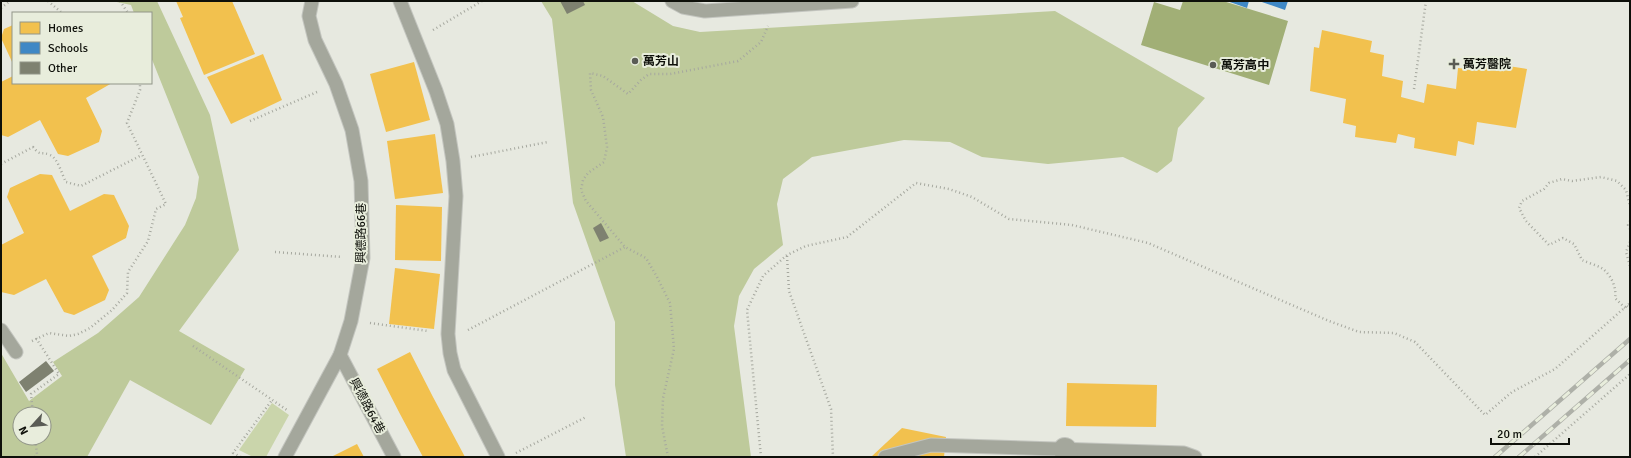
<svg xmlns="http://www.w3.org/2000/svg" width="1631" height="458" font-family="Signika,'Noto Sans TC',sans-serif">
  <style>
    .green { fill: #cad5ab }
    .forest { fill: #beca9b; fill-rule: evenodd }
    .water { fill: #a1af76 }
    .homes { fill: #f2c14e }
    .schools { fill: #3f88c5 }
    .building { fill: #7e8170 }
    .lines { fill: none; stroke-linecap: round; stroke-linejoin: round }
    .service-casing { stroke: #c3c5bf; stroke-width: 15 }
    .minor-casing { stroke: #c3c5bf; stroke-width: 24 }
    .path { stroke: #a6a89f; stroke-width: 2.5; stroke-dasharray: 1 3; stroke-linecap: butt }
    .service { stroke: #a4a79c; stroke-width: 13 }
    .minor { stroke: #a4a79c; stroke-width: 22 }
    .rail-casing { stroke: #aeb0a8; stroke-width: 4.5 }
    .rail { stroke: #e8eddc; stroke-width: 3; stroke-dasharray: 9; stroke-linecap: butt }
    .poi-dot { fill: #5a5c55; stroke: #e8eddc; stroke-width: 1.5 }
    .labels { text-anchor: middle; dominant-baseline: central; stroke-width: 4; stroke-linejoin: round; paint-order: stroke }
    .poi-label { font-size: 12px; font-weight: bold; fill: #0e100a; stroke: #e8eddc; text-anchor: start }
    .street-label { font-size: 12px; fill: #0e100a; stroke: #e8eddc }
  </style>
  <rect width="100%" height="100%" fill="#e7e9e0"/>
  <path class="green" d="M272,403L289,415L266,457H253L239,450Z"/>
  <g class="forest">
    <path d="M112,1H157L210,115L239,250L179,331L245,369L211,425L130,380L87,457H1V353L29,401L62,376L53,362L98,333L139,297L185,225L196,198L199,177L151,57V13H134L131,5ZM20,414H44V438H20Z"/>
    <path d="M541,1H632L673,26L700,32L1055,11L1205,98L1178,128L1172,161L1157,173L1123,157L1048,164L982,157L950,142L904,140L812,157L783,179L777,204L783,245L754,269L739,296L734,326L751,457H626L615,385V322L573,203L552,19Z"/>
  </g>
  <path class="water" d="M1183,1H1223L1288,21L1269,85L1141,45L1154,2L1180,10Z"/>
  <g class="homes">
    <path d="M176,1H232L255,54L204,75L180,18L183,17Z"/>
    <path d="M13,25V64L1,38L4,29Z"/>
    <path d="M1322,30L1372,41L1370,52L1384,55L1382,76L1403,81L1401,97L1424,103L1427,84L1456,89L1458,68L1475,70L1476,61L1527,69L1516,128L1477,122L1474,145L1458,141L1456,156L1414,148L1415,138L1398,134L1396,143L1355,137L1356,126L1343,123L1346,99L1310,91L1314,47L1319,48Z"/>
    <path d="M263,54L282,100L231,124L207,77Z"/>
    <path d="M414,62L430,120L386,132L370,74Z"/>
    <path d="M13,76V83H112L86,98L102,131L99,142L68,156L58,154L40,120L8,137L1,135V82Z"/>
    <path d="M435,134L443,193L395,199L387,141Z"/>
    <path d="M40,174L52,175L70,211L104,194L114,195L129,226L126,238L92,256L109,290L105,300L74,315L64,312L46,279L14,295L1,292V245L24,233L7,197L10,188Z"/>
    <path d="M396,205L442,207L441,261L395,260Z"/>
    <path d="M395,268L440,274L434,329L389,324Z"/>
    <path d="M410,352L433,397L465,457H423L400,414L377,369Z"/>
    <path d="M1067,383L1157,385L1156,427L1066,426Z"/>
    <path d="M902,428L946,437L944,457H871Z"/>
    <path d="M357,444L364,457H331Z"/>
  </g>
  <g class="schools">
    <path d="M1227,1H1249L1247,8Z"/>
    <path d="M1259,1H1288L1285,10Z"/>
  </g>
  <g class="building">
    <path d="M560,1H583L585,5L567,14Z"/>
    <path d="M601,223L609,238L600,242L593,228Z"/>
    <path d="M46,361L54,371L26,392L19,382Z"/>
  </g>
  <g class="lines">
    <g class="service-casing">
      <g id="service">
        <path d="M400,1L436,91L447,124L453,161L456,196L448,334L450,353L454,370L498,457"/>
        <path d="M672,1L683,7L705,11L852,1"/>
        <path d="M1,330L16,352"/>
        <path d="M340,355L394,457"/>
        <path d="M285,457L340,355L351,321L363,258L361,181L352,130L336,84L315,40L309,16L312,1"/>
        <path d="M885,457L931,445L1184,453L1195,457"/>
      </g>
    </g>
    <g class="minor-casing">
      <path id="minor" d="M1065,449L1067,457"/>
    </g>
    <g class="path">
      <path d="M48,1L62,13"/>
      <path d="M120,1L128,13"/>
      <path d="M1,8L10,1"/>
      <path d="M433,30L482,1"/>
      <path d="M1414,89L1426,1"/>
      <path d="M250,121L317,92"/>
      <path d="M471,157L548,142"/>
      <path d="M1,164L33,147C41,157 41,151 50,155C58,158 62,175 66,182L81,186L142,155"/>
      <path d="M1630,221L1628,225L1630,229"/>
      <path d="M1630,242L1626,252L1630,266"/>
      <path d="M275,252L342,257"/>
      <path d="M787,256L789,291L831,409L833,457"/>
      <path d="M1627,306L1630,309"/>
      <path d="M1625,308L1615,298C1617,288 1611,275 1603,269C1597,265 1588,263 1582,260L1574,244L1563,238L1549,245L1526,221L1519,208L1522,201L1544,189L1549,183L1562,179L1572,181L1601,177L1617,181L1626,190L1630,206"/>
      <path d="M370,323L428,331"/>
      <path d="M468,330L625,247"/>
      <path d="M32,341L49,333L69,336L78,334L90,328L112,310L127,293L128,272L148,241L156,209L166,204L127,123L140,90V83"/>
      <path d="M193,346L287,410"/>
      <path d="M33,414L31,394L59,374L36,338"/>
      <path d="M516,453L586,417"/>
      <path d="M35,457L37,454L35,438"/>
      <path d="M241,457L233,453L272,400"/>
      <path d="M668,457L662,426L663,398L674,349L670,303L657,277L646,258L625,247L586,201L581,190L583,180L588,173L604,162L607,147L603,117L591,90L590,73L603,76L628,94L641,80L649,74H670L738,61L761,42L768,26"/>
      <path d="M761,457L747,310L763,276L787,255L806,246L847,237L916,183L949,189L972,197L1009,219L1072,225L1148,243L1329,321L1359,332L1394,333L1415,342L1485,415L1512,392L1555,369L1630,303"/>
      <path d="M1535,457L1630,374"/>
    </g>
    <use href="#service" class="service"/>
    <use href="#minor" class="minor"/>
    <g class="rail-casing">
      <g id="rail">
        <path d="M1495,457L1630,339"/>
        <path d="M1519,457L1630,360"/>
      </g>
    </g>
    <use href="#rail" class="rail"/>
  </g>
  <g class="poi-dot">
    <circle cx="635" cy="61" r="4"/>
    <path d="M1452 58h4v4h4v4h-4v4h-4v-4h-4v-4h4z"/>
    <circle cx="1213" cy="65" r="4"/>
  </g>
  <g class="labels">
    <g class="poi-label">
      <text x="643" y="61">萬芳山</text>
      <text x="1463" y="64">萬芳醫院</text>
      <text x="1221" y="65">萬芳高中</text>
    </g>
    <g class="street-label">
      <text transform="translate(361 233) rotate(-90)">興德路66巷</text>
      <text transform="translate(367 406) rotate(62)">興德路64巷</text>
    </g>
  </g>
  <rect width="1631" height="458" fill="none" stroke="#0e100a" stroke-width="4"/>
  <rect x="12" y="12" width="140" height="72" fill="#e8eddc" stroke="#919588"/>
  <rect x="20" y="22" width="20" height="12" fill="#f2c14e" stroke="#919588"/>
  <text x="48" y="32" font-size="12" fill="#0e100a">Homes</text>
  <rect x="20" y="42" width="20" height="12" fill="#3f88c5" stroke="#919588"/>
  <text x="48" y="52" font-size="12" fill="#0e100a">Schools</text>
  <rect x="20" y="62" width="20" height="12" fill="#7e8170" stroke="#919588"/>
  <text x="48" y="72" font-size="12" fill="#0e100a">Other</text>
  <g transform="translate(32 426) rotate(243)"><circle r="19" fill="#e8eddc" stroke="#919588"/>
  <path d="M0-3L7 15L0 10L-7 15Z" fill="#5a5c55"/>
  <text y="-6" font-size="11" font-weight="bold" text-anchor="middle" fill="#0e100a">N</text>
  </g>
  <path d="M1491 438v6h78v-6" fill="none" stroke="#0e100a" stroke-width="2"/>
  <text x="1497" y="438" font-size="12" fill="#0e100a" stroke="#e8eddc" stroke-width="3" paint-order="stroke">20 m</text>
</svg>
